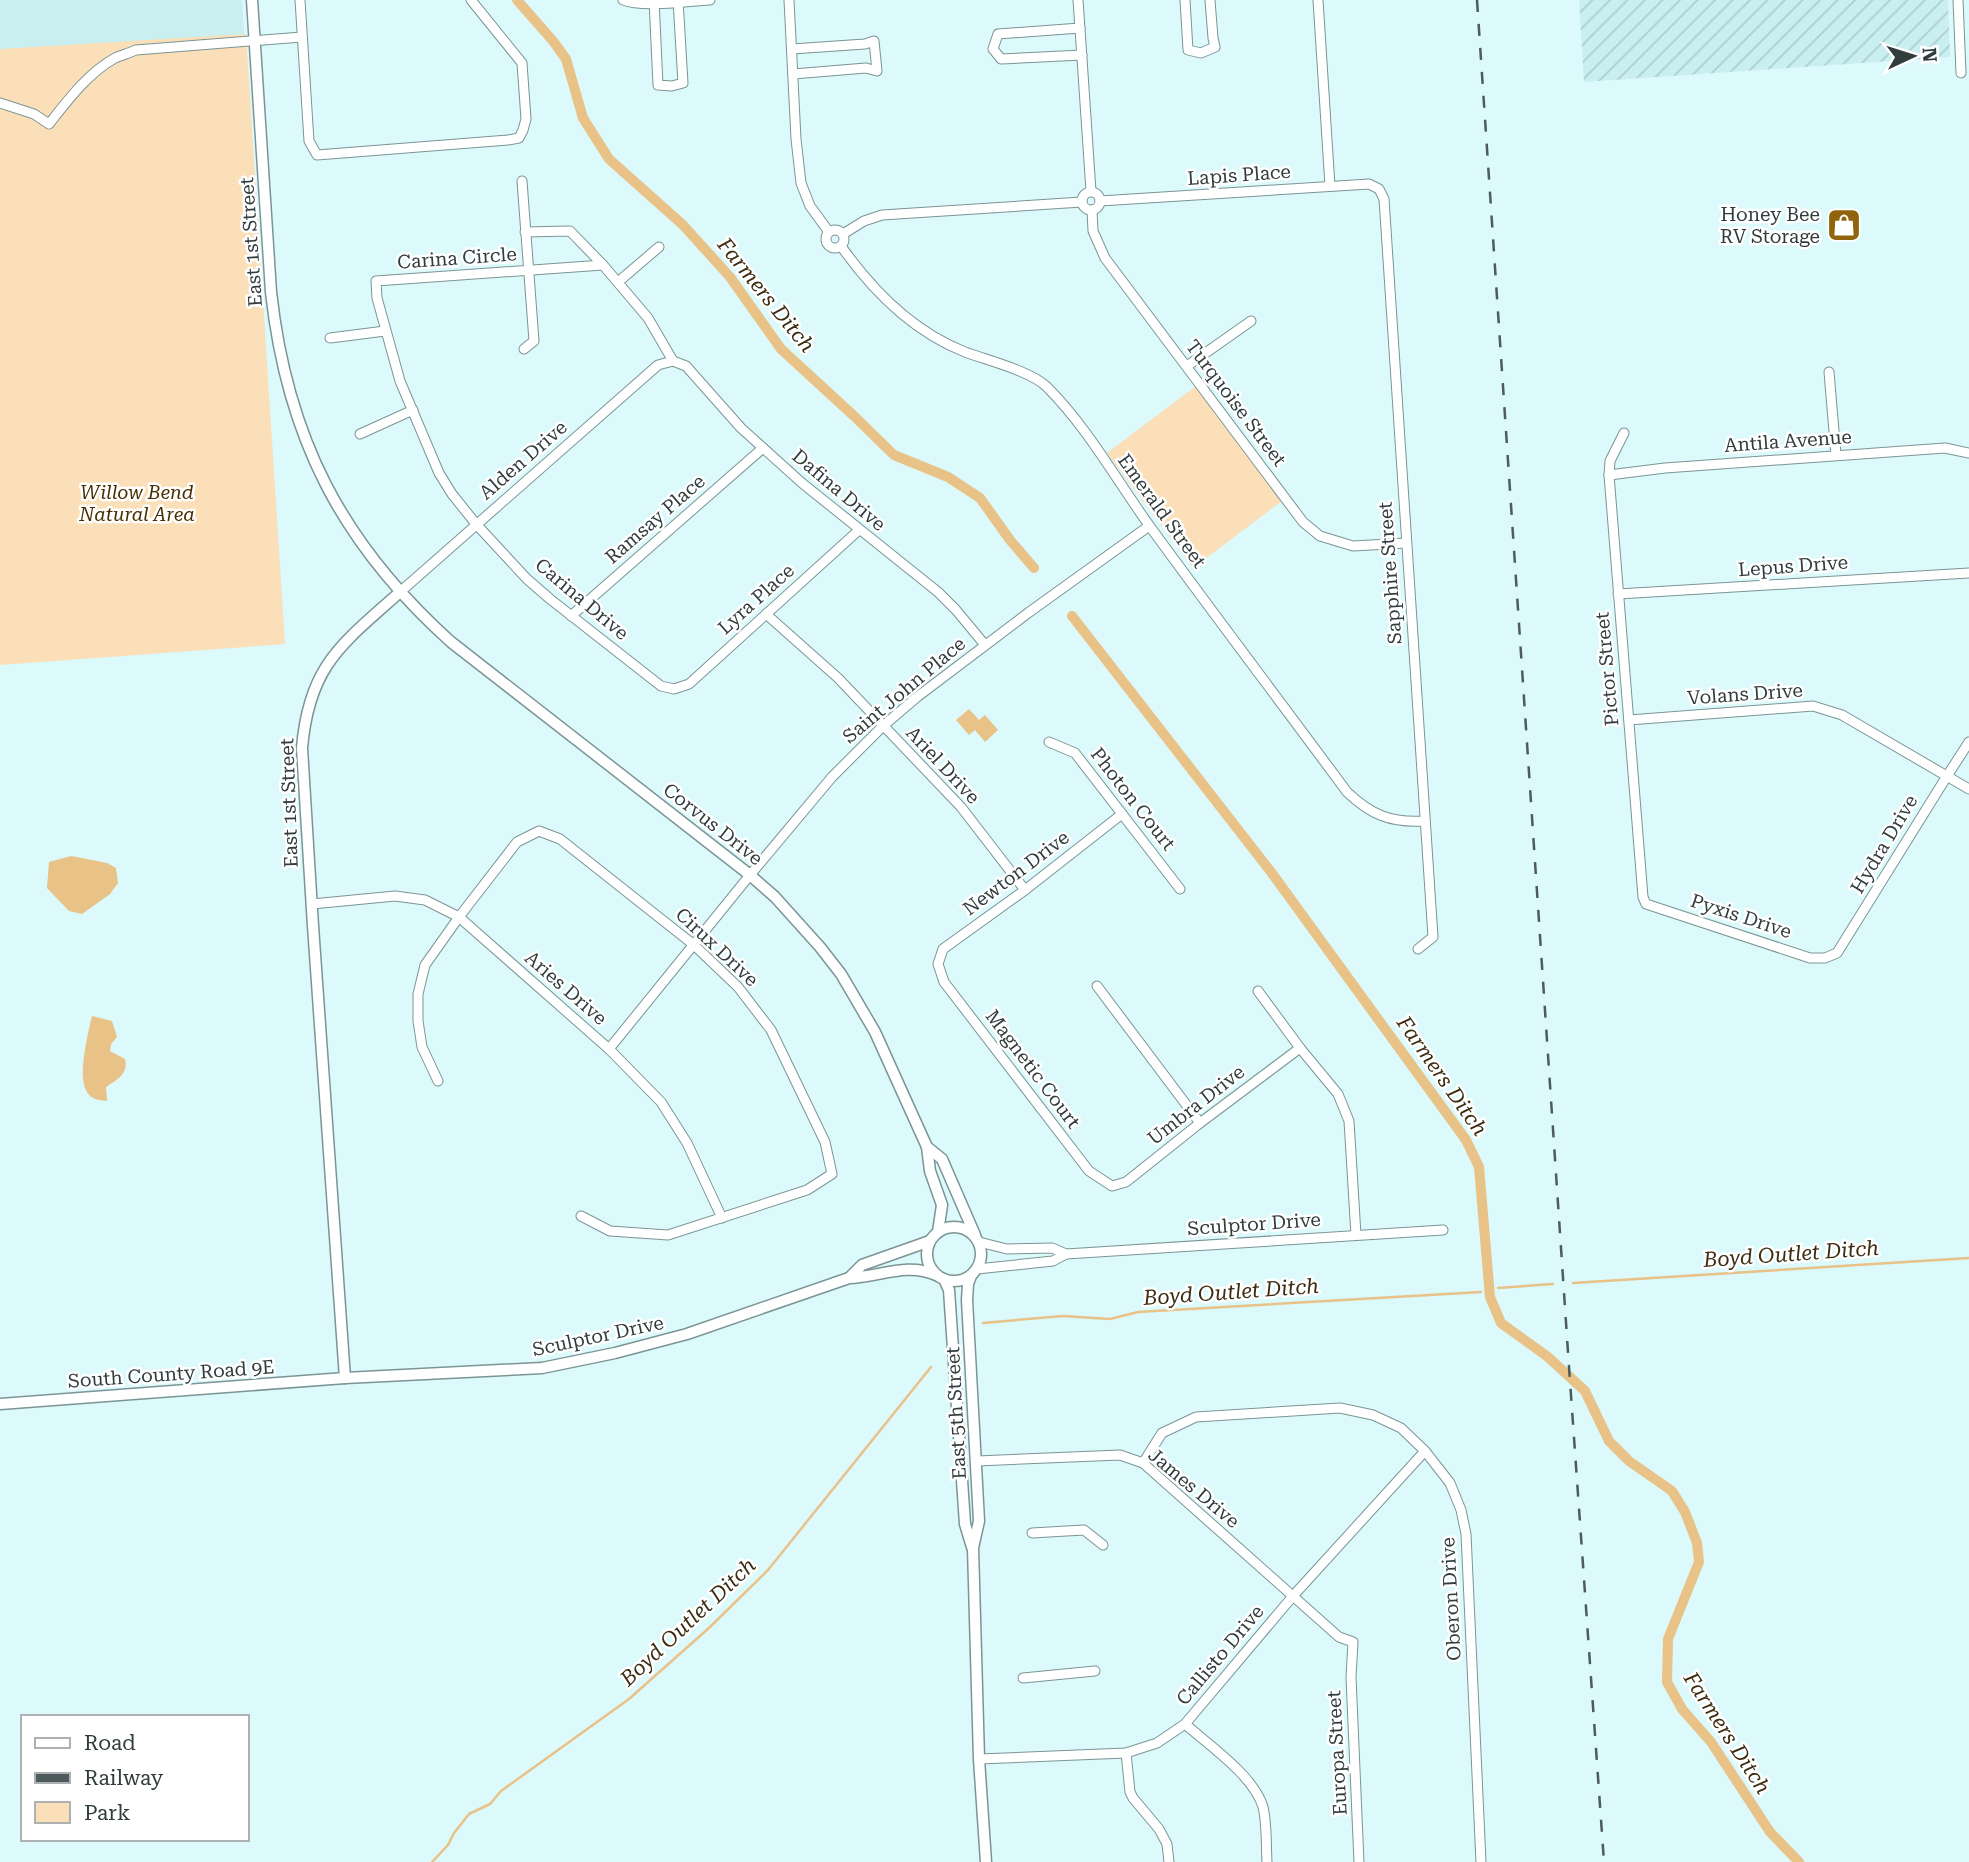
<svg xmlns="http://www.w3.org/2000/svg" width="1969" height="1862" font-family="'Roboto Serif',serif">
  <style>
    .built { fill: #c9eff1 }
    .industrial { fill: url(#industrial-furrows) }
    .green { fill: #fadfb8 }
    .water { fill: #e8c287 }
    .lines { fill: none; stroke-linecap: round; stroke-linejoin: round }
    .stream { stroke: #e8c287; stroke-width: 2.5 }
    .canal { stroke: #e8c287; stroke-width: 10 }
    .minor-casing { stroke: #7b9596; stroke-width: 11 }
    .tertiary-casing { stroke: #7b9596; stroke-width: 13 }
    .minor { stroke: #fff; stroke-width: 9 }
    .tertiary { stroke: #fff; stroke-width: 10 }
    .rail { stroke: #4d5b5c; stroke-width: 2.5; stroke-dasharray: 12 12; stroke-linecap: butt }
    .labels { text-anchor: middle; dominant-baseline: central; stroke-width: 5; stroke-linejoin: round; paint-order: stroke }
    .street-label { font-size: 19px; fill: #313c3d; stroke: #fff }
    .poi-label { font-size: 19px; fill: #313c3d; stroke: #fff; text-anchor: end }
    .park-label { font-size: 19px; font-style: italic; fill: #482e00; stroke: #fff }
    .water-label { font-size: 21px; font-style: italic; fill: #3c2c11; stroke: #fff }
  </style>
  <defs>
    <pattern id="industrial-furrows" width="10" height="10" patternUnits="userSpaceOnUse" patternTransform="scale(1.75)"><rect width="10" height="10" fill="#c9eff1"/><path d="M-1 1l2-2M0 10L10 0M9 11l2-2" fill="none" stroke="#adced0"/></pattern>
  </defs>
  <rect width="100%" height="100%" fill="#dcf9fb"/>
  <path class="built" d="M0,0H242L248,95L0,57Z"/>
  <path class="industrial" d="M1579,0H1948L1950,57L1584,82Z"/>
  <g class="green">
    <path d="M246,34L285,644L0,665V49Z"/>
    <path d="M1196,386L1282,501L1193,568L1107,453Z"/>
  </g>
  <g class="water">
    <path d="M969,709L979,720L985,715L998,730L985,742L975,730L969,735L956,720Z"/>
    <path d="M71,856L107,863L116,868L118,883L110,894L82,914L69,911L47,888L49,862Z"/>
    <path d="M92,1016L112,1021L117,1037L111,1044L110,1051L125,1059C129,1073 117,1080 106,1087L107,1101C99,1100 92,1100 87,1092C77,1077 88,1033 92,1016Z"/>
  </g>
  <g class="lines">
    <g class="stream">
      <path d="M1573,1283L1969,1258"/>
      <path d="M1498,1288L1553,1284"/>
      <path d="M983,1323L1063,1316L1110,1319L1138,1312L1481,1292"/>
      <path d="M432,1862L448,1845L454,1833L469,1814L490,1804L501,1791L629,1699L710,1627L768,1570L931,1367"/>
    </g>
    <g class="canal">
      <path d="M517,0L553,41L566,59L583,118L609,159L683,225L730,277L781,349L854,416L894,455L948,477L980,498L1010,540L1034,568"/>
      <path d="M1072,616L1271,872L1466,1140L1479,1167L1490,1297L1501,1323L1548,1357L1585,1391L1609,1441L1629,1461L1672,1491L1685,1512L1697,1543L1699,1562L1668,1639L1667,1682L1682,1709L1711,1742L1770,1832L1799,1862"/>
    </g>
    <g class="minor-casing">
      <g id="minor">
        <path d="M300,0L309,141L317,155L508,140L519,138L523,130L526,119L522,63L471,0"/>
        <path d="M623,0C643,8 687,1 710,0"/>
        <path d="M654,0L658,85L672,86L683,83L678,0"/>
        <path d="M789,0L796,139L801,183L810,206L829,232"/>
        <path d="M1078,0L1091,191"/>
        <path d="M1185,0L1188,50L1201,53L1215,47L1213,38L1210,0"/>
        <path d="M1318,0L1330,186"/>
        <path d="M1958,0L1961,73"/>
        <path d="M1080,28L998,34L993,49L1001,59L1082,55"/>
        <path d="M792,49L865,44L874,41L877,71L866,68L793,74"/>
        <path d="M0,103L34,114L49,124C68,100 88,73 115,58C122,55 129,53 136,50L302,37"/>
        <path d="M522,181L534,341L524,349"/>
        <circle cx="1091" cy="201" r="9"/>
        <path d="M1100,201L1369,184L1379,189L1384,199L1433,937L1418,949"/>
        <path d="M1092,210L1093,231L1105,258L1303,522L1320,536L1353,546L1406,543"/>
        <circle cx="835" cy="239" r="9"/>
        <path d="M525,232L570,231L603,265"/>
        <path d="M843,234L864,221L882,215L1082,202"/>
        <path d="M841,246C872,290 914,332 965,352C986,360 1031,371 1047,387C1088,428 1117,481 1151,528C1216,617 1282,704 1347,792C1371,815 1391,823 1424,821"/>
        <path d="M618,282L659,247"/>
        <path d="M330,338L385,331"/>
        <path d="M673,361L648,318L603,265L376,281L377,298L400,381L439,473L452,494L476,524L527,579L550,599L661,686L674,689L689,684L859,530"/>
        <path d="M1187,366L1251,321"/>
        <path d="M1829,372L1836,455"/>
        <path d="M1624,433L1610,461L1609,475L1643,897L1646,904L1810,958H1825L1837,953L1947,776L1969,742"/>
        <path d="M360,434L413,410"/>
        <path d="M1609,475L1665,468L1945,448L1969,453"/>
        <path d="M400,592L658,365L673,361L686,366L741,428L802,483L938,592L956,610L985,645"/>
        <path d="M1618,594L1969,573"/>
        <path d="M766,614L838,678L961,807L1025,890"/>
        <path d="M571,616L763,448"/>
        <path d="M1629,720L1813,706L1842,715L1969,789"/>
        <path d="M1049,742L1075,753L1180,889"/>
        <path d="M1122,814L1025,890L943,949L938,964L944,982L1089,1171L1112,1186L1126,1182L1200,1123L1300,1048"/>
        <path d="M312,904L395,896L425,900L459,917L609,1049L661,1102L687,1143L722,1218"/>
        <path d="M1097,986L1200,1123"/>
        <path d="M1258,991L1300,1048L1338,1094L1349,1121L1356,1235"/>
        <path d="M609,1049L750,875L832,777L883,726L917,697L1028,613L1149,526"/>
        <path d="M438,1081L422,1047L418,1021V994L425,965L459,917L517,842L539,831L560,839L694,945L738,987L771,1030L825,1142L832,1174L807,1190L668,1235L610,1231L581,1216"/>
        <path d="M979,1242L1007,1249L1052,1248L1066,1254L1443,1230"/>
        <path d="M977,1269L1053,1261L1066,1254"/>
        <path d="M977,1461L1120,1455L1143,1463L1339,1637L1353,1642L1351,1677L1359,1862"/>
        <path d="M1143,1463L1162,1433L1196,1417L1340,1408L1373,1415L1401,1428L1425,1451L1450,1483L1461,1510L1466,1534L1481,1862"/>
        <path d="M1032,1533L1084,1530L1103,1545"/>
        <path d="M1023,1678L1095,1671"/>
        <path d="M1185,1724C1209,1745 1254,1776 1263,1807C1267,1824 1266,1844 1267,1862"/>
        <path d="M1126,1753L1130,1792L1133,1798L1159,1829L1167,1844L1169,1862"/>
        <path d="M979,1759L1126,1753L1157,1743L1185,1724L1293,1596L1425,1451"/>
      </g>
    </g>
    <g class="tertiary-casing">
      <g id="tertiary">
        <path d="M252,0L271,292C287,438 342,544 451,642L750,875L775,897L820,947L841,974L875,1032L927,1147L930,1171L942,1205L938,1232"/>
        <path d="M927,1147L942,1159L975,1235"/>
        <circle cx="954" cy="1254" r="27"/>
        <path d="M971,1276L968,1284L967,1300L979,1521L973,1548L979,1759L986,1862"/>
        <path d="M849,1278L862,1265L930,1241"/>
        <path d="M944,1279L949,1290L965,1524L972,1547"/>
        <path d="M345,1378L313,926L302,748C309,665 342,644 400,592"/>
        <path d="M0,1404L345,1378L542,1368L615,1353L687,1334L849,1278C879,1277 907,1262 936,1275"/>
      </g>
    </g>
    <use href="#minor" class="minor"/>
    <use href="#tertiary" class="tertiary"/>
    <path class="rail" d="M1477,0L1569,1367L1604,1862"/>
  </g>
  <defs>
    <g id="shop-square" transform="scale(1.75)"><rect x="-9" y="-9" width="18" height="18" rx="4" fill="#90640c" stroke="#fff"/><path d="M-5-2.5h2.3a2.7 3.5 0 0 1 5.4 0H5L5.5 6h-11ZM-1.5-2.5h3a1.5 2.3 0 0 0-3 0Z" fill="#fff"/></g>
  </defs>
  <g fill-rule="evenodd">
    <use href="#shop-square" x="1844" y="225"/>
  </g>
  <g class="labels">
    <g class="street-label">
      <text transform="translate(1239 175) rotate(-4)">Lapis Place</text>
      <text transform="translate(251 242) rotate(-94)">East 1st Street</text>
      <text transform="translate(457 258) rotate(-4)">Carina Circle</text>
      <text transform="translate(1236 403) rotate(53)">Turquoise Street</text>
      <text transform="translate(1788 441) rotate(-4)">Antila Avenue</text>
      <text transform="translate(523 460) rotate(-41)">Alden Drive</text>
      <text transform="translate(839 490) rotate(40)">Dafina Drive</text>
      <text transform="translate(1162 511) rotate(54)">Emerald Street</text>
      <text transform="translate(655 519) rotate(-41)">Ramsay Place</text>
      <text transform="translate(1793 566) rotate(-4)">Lepus Drive</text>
      <text transform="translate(1390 573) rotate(-94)">Sapphire Street</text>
      <text transform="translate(582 599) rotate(40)">Carina Drive</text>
      <text transform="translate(756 599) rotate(-42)">Lyra Place</text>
      <text transform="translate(1607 669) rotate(-95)">Pictor Street</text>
      <text transform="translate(904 690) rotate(-40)">Saint John Place</text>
      <text transform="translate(1745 694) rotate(-4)">Volans Drive</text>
      <text transform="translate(943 765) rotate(47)">Ariel Drive</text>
      <text transform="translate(1133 799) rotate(52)">Photon Court</text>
      <text transform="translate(289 803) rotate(-92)">East 1st Street</text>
      <text transform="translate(713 824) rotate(38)">Corvus Drive</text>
      <text transform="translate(1884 844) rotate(-59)">Hydra Drive</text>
      <text transform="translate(1016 873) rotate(-37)">Newton Drive</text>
      <text transform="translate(1741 916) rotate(18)">Pyxis Drive</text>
      <text transform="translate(717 947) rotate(43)">Cirux Drive</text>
      <text transform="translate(566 988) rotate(41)">Aries Drive</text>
      <text transform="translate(1033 1069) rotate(53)">Magnetic Court</text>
      <text transform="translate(1196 1105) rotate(-38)">Umbra Drive</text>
      <text transform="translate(1254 1224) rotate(-4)">Sculptor Drive</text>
      <text transform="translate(598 1336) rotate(-12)">Sculptor Drive</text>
      <text transform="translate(171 1374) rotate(-4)">South County Road 9E</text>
      <text transform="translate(956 1413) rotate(-93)">East 5th Street</text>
      <text transform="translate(1194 1488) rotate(40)">James Drive</text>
      <text transform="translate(1451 1599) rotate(-93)">Oberon Drive</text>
      <text transform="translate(1220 1655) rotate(-50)">Callisto Drive</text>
      <text transform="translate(1337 1753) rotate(-93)">Europa Street</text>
    </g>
    <g class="poi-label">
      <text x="1820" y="214">Honey Bee<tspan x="1820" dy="22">RV Storage</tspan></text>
    </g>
    <g class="park-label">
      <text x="137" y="492">Willow Bend<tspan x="137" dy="22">Natural Area</tspan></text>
    </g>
    <g class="water-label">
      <text transform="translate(766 295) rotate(51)">Farmers Ditch</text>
      <text transform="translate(1442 1076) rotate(55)">Farmers Ditch</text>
      <text transform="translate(1791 1254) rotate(-4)">Boyd Outlet Ditch</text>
      <text transform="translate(1231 1292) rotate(-4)">Boyd Outlet Ditch</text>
      <text transform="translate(688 1622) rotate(-43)">Boyd Outlet Ditch</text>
      <text transform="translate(1727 1733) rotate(57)">Farmers Ditch</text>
    </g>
  </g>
  <rect x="21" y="1715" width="228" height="126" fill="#ffffff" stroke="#adb1b1" stroke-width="2"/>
  <rect x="35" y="1738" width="35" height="10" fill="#ffffff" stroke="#adb1b1" stroke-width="2"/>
  <text x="84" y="1750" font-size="21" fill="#313c3d">Road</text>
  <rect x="35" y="1773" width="35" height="10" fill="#4d5b5c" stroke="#adb1b1" stroke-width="2"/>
  <text x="84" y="1785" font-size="21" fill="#313c3d">Railway</text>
  <rect x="35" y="1802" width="35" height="21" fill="#fadfb8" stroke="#adb1b1" stroke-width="2"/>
  <text x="84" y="1820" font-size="21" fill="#313c3d">Park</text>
  <g transform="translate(1913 56) rotate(86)" stroke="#ffffff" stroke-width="5" paint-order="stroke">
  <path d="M0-5L12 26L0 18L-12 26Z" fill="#313c3d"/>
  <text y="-10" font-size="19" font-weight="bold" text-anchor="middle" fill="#313c3d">N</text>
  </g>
</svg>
